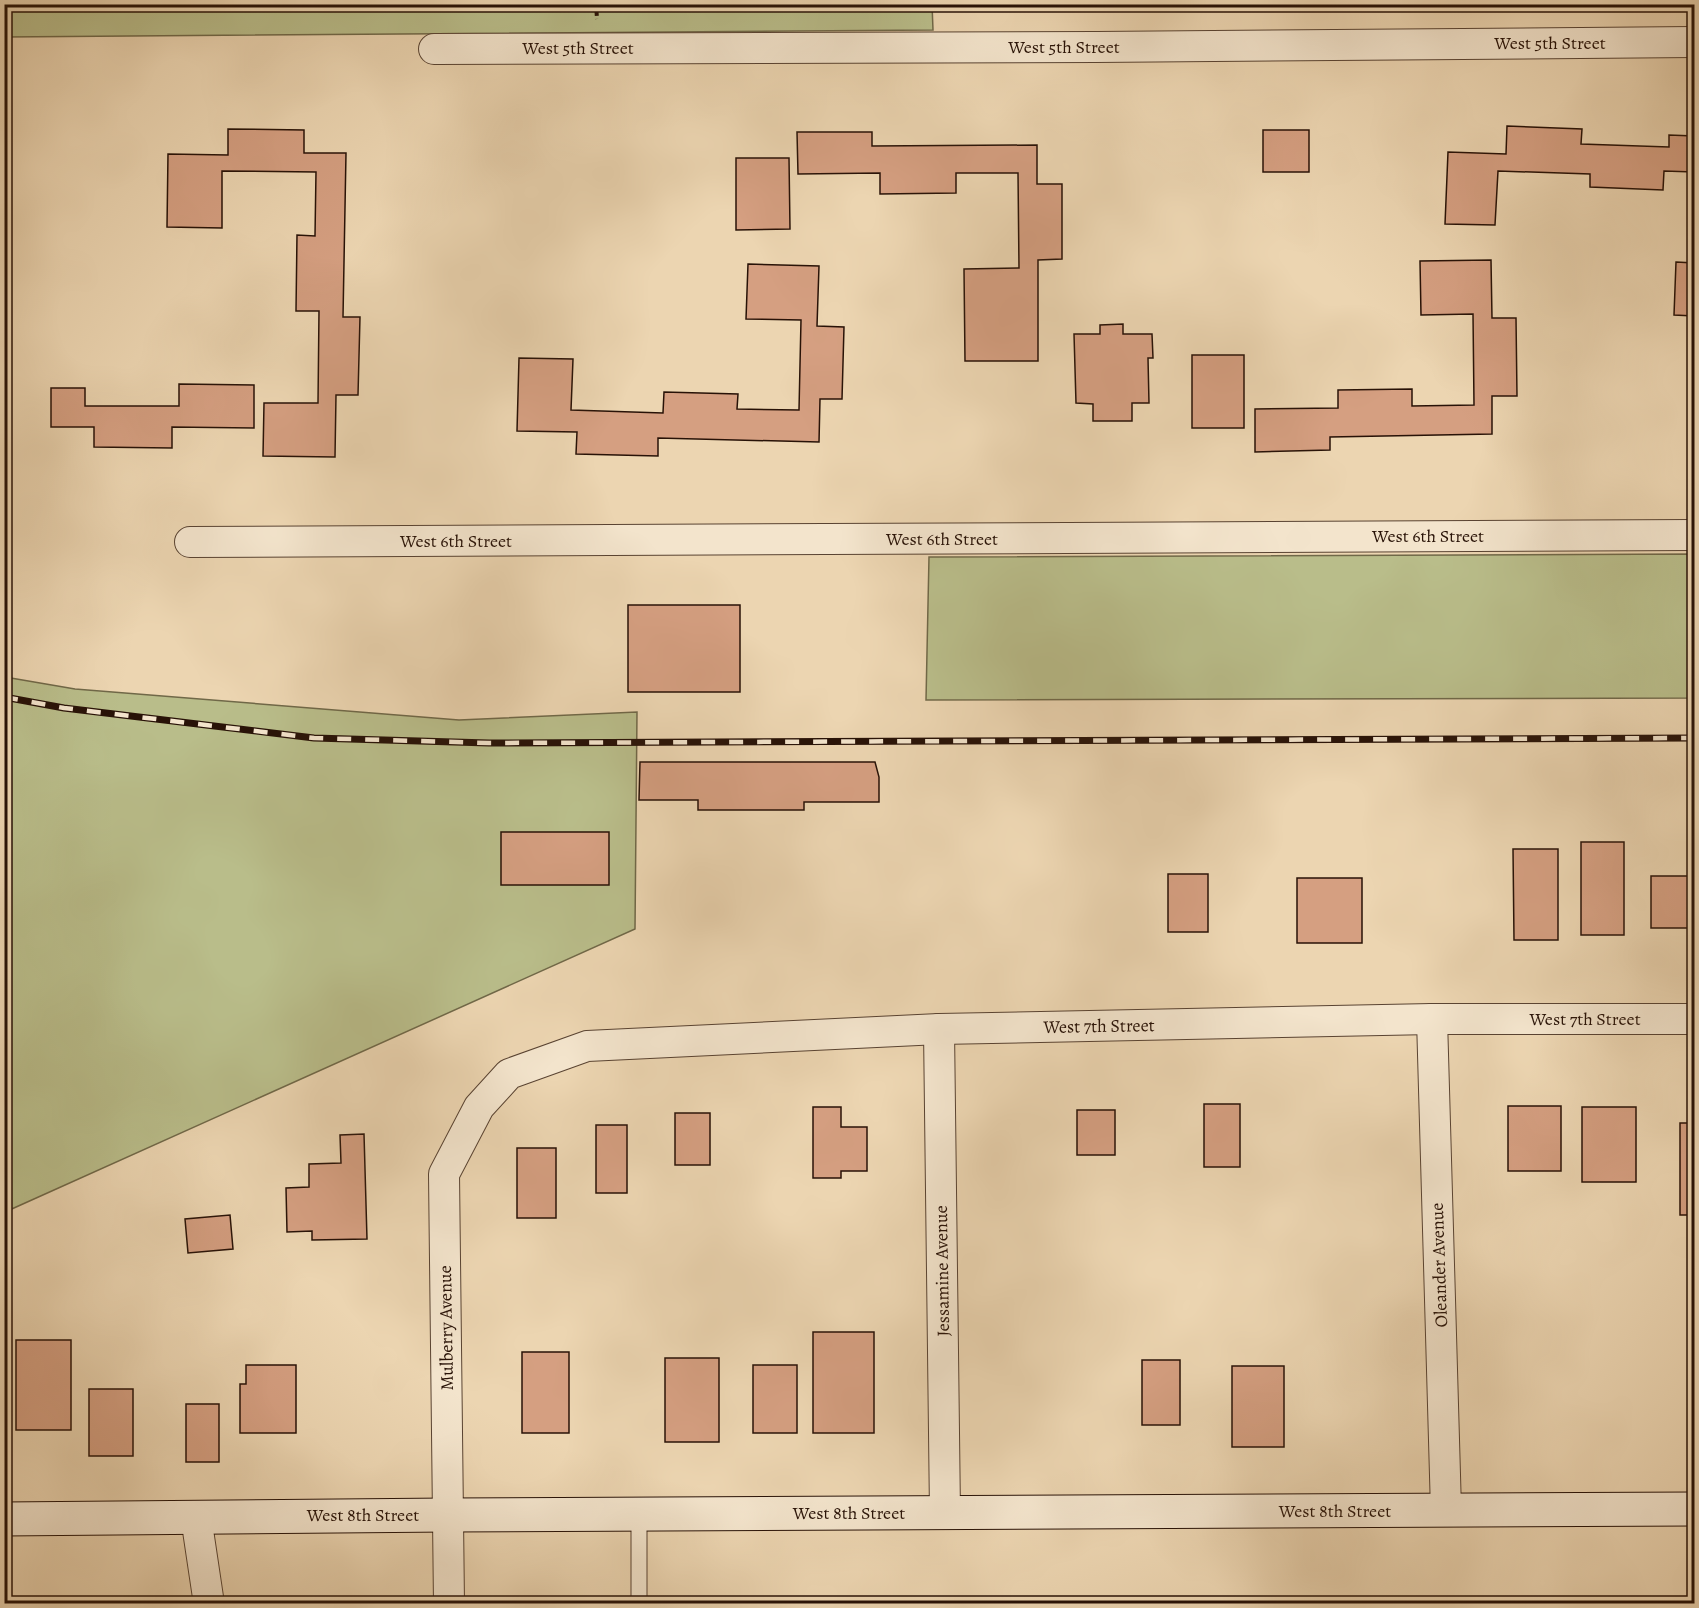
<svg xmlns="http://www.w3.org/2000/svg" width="1699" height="1608" font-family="Alegreya,serif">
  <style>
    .green { fill: #b9bd8a; stroke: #706848; stroke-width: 1.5 }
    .building { fill: #d59f81; stroke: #281207; stroke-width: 1.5 }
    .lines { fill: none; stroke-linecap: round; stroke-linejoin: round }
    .lane-casing { stroke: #594332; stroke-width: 17 }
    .street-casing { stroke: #594332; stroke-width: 32 }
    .secondary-casing { stroke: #281207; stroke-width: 35 }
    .path { stroke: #281207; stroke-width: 4; stroke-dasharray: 4.5 3; stroke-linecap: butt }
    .lane { stroke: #f3e4cc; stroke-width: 15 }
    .street { stroke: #f3e4cc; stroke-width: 30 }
    .secondary { stroke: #f3e4cc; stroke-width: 33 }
    .rail-casing { stroke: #281207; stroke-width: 7 }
    .rail { stroke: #f3e4cc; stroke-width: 4.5; stroke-dasharray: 14; stroke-linecap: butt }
    .labels { text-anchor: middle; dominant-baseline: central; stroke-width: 5; stroke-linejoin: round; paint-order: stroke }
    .street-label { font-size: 18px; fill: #281207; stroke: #f3e4cc }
  </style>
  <rect width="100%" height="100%" fill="#ecd5b1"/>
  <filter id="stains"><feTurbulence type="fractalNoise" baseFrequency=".00333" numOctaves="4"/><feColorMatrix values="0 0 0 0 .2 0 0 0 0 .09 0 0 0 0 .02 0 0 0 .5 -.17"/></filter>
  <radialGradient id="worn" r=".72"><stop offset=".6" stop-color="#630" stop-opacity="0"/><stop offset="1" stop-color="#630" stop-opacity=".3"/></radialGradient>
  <g class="green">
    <path d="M932,4L933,30L4,37L5,4Z"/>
    <path d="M1694,554V698L926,700L929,557Z"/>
    <path d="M5,677L75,689L459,720L637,712L635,929L5,1212Z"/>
  </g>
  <g class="building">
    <path d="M1507,126L1582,129L1581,144L1669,147V135L1694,136V172L1664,171L1663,190L1590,187V174L1498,171L1495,225L1445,224L1448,152L1506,154Z"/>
    <path d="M228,129L304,130V153H346L343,317H360L358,395H336L335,457L263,456L264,403H318L319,311H296L297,235L315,236L316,172L222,171V228L167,227L168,154L228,155Z"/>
    <rect x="1263" y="130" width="46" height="42"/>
    <path d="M797,132H872V146L1037,145V184H1062V259L1038,260V361H965L964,269L1019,268L1018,173H956V193L880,194V173L798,174Z"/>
    <path d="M736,158H789L790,229L736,230Z"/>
    <path d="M1491,260L1492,318H1516L1517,396H1492V434L1330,437V450L1255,452V409L1338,408V390L1412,389V406L1474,405L1473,314L1421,315L1420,261Z"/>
    <path d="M1676,262L1694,263V316L1674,315Z"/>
    <path d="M748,264L819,266L817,326L844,327L842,399H820L819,442L658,438V456L576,454L577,432L517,431L519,358L573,359L571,410L663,413L664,392L738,394L737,409L799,410L801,320L746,319Z"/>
    <path d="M1123,324V334H1152L1153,358H1148L1149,403H1132V421H1093V404L1076,403L1074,334H1100V325Z"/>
    <rect x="1192" y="355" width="52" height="73"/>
    <path d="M179,384L254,385V428L172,427V448L94,447V427H51V388H85V406H179Z"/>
    <rect x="628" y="605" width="112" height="87"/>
    <path d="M640,762H875L879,777V802H804V810H698V800H639Z"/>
    <rect x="501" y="832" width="108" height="53"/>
    <rect x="1581" y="842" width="43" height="93"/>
    <path d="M1513,849H1558V940H1514Z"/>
    <rect x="1168" y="874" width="40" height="58"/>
    <rect x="1651" y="876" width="43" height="52"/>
    <rect x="1297" y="878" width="65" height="65"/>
    <rect x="1204" y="1104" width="36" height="63"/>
    <rect x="1508" y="1106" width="53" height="65"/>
    <path d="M813,1107H841V1127H867V1171H841V1178H813Z"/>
    <rect x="1582" y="1107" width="54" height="75"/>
    <rect x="1077" y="1110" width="38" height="45"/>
    <rect x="675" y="1113" width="35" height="52"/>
    <rect x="1680" y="1123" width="14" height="92"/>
    <rect x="596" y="1125" width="31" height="68"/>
    <path d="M364,1134L367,1239L312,1240V1231L287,1232L286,1188L309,1187V1164L341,1163L340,1135Z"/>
    <rect x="517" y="1148" width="39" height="70"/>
    <path d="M230,1215L233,1249L188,1253L185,1219Z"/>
    <rect x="813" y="1332" width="61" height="101"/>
    <rect x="16" y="1340" width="55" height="90"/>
    <rect x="522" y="1352" width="47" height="81"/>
    <rect x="665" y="1358" width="54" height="84"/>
    <rect x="1142" y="1360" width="38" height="65"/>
    <path d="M246,1365H296V1433H240V1384H246Z"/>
    <rect x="753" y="1365" width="44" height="68"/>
    <rect x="1232" y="1366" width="52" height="81"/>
    <rect x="89" y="1389" width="44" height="67"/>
    <rect x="186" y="1404" width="33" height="58"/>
  </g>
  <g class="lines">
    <g class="lane-casing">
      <path id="lane" d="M639,1604V1514"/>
    </g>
    <g class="street-casing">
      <g id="street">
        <path d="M434,49L1096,47L1694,42"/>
        <path d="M190,542L1694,535"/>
        <path d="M1432,1019L1446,1510"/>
        <path d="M939,1029L945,1513"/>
        <path d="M196,1517L209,1604"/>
        <path d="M449,1604L444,1174L479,1107L509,1074L587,1046L939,1029L1432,1019H1694"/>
      </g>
    </g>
    <g class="secondary-casing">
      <path id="secondary" d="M4,1519L448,1515L1694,1509"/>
    </g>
    <path class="path" d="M596,4L597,19"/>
    <use href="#lane" class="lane"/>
    <use href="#street" class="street"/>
    <use href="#secondary" class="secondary"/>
    <g class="rail-casing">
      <path id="rail" d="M4,697L64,708L314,738L489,743L1694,738"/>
    </g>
    <use href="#rail" class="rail"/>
  </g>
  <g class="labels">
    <g class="street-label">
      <text x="1550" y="43">West 5th Street</text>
      <text x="1064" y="47">West 5th Street</text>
      <text x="578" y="48">West 5th Street</text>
      <text x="1428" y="536">West 6th Street</text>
      <text x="942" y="539">West 6th Street</text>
      <text x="456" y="541">West 6th Street</text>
      <text x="1585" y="1019">West 7th Street</text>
      <text transform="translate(1099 1026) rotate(-1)">West 7th Street</text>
      <text transform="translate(1439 1265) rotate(-92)">Oleander Avenue</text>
      <text transform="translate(942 1271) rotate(-91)">Jessamine Avenue</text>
      <text transform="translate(446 1328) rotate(-91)">Mulberry Avenue</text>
      <text x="1335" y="1511">West 8th Street</text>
      <text x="849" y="1513">West 8th Street</text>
      <text x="363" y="1515">West 8th Street</text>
    </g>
  </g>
  <rect width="1699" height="1608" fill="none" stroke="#ecd5b1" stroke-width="24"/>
  <rect x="6" y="6" width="1687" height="1596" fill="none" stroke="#281207" stroke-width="3"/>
  <rect x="12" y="12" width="1675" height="1584" fill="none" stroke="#281207" stroke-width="1.5"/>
  <rect width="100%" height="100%" filter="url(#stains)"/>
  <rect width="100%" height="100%" fill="url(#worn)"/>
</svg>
